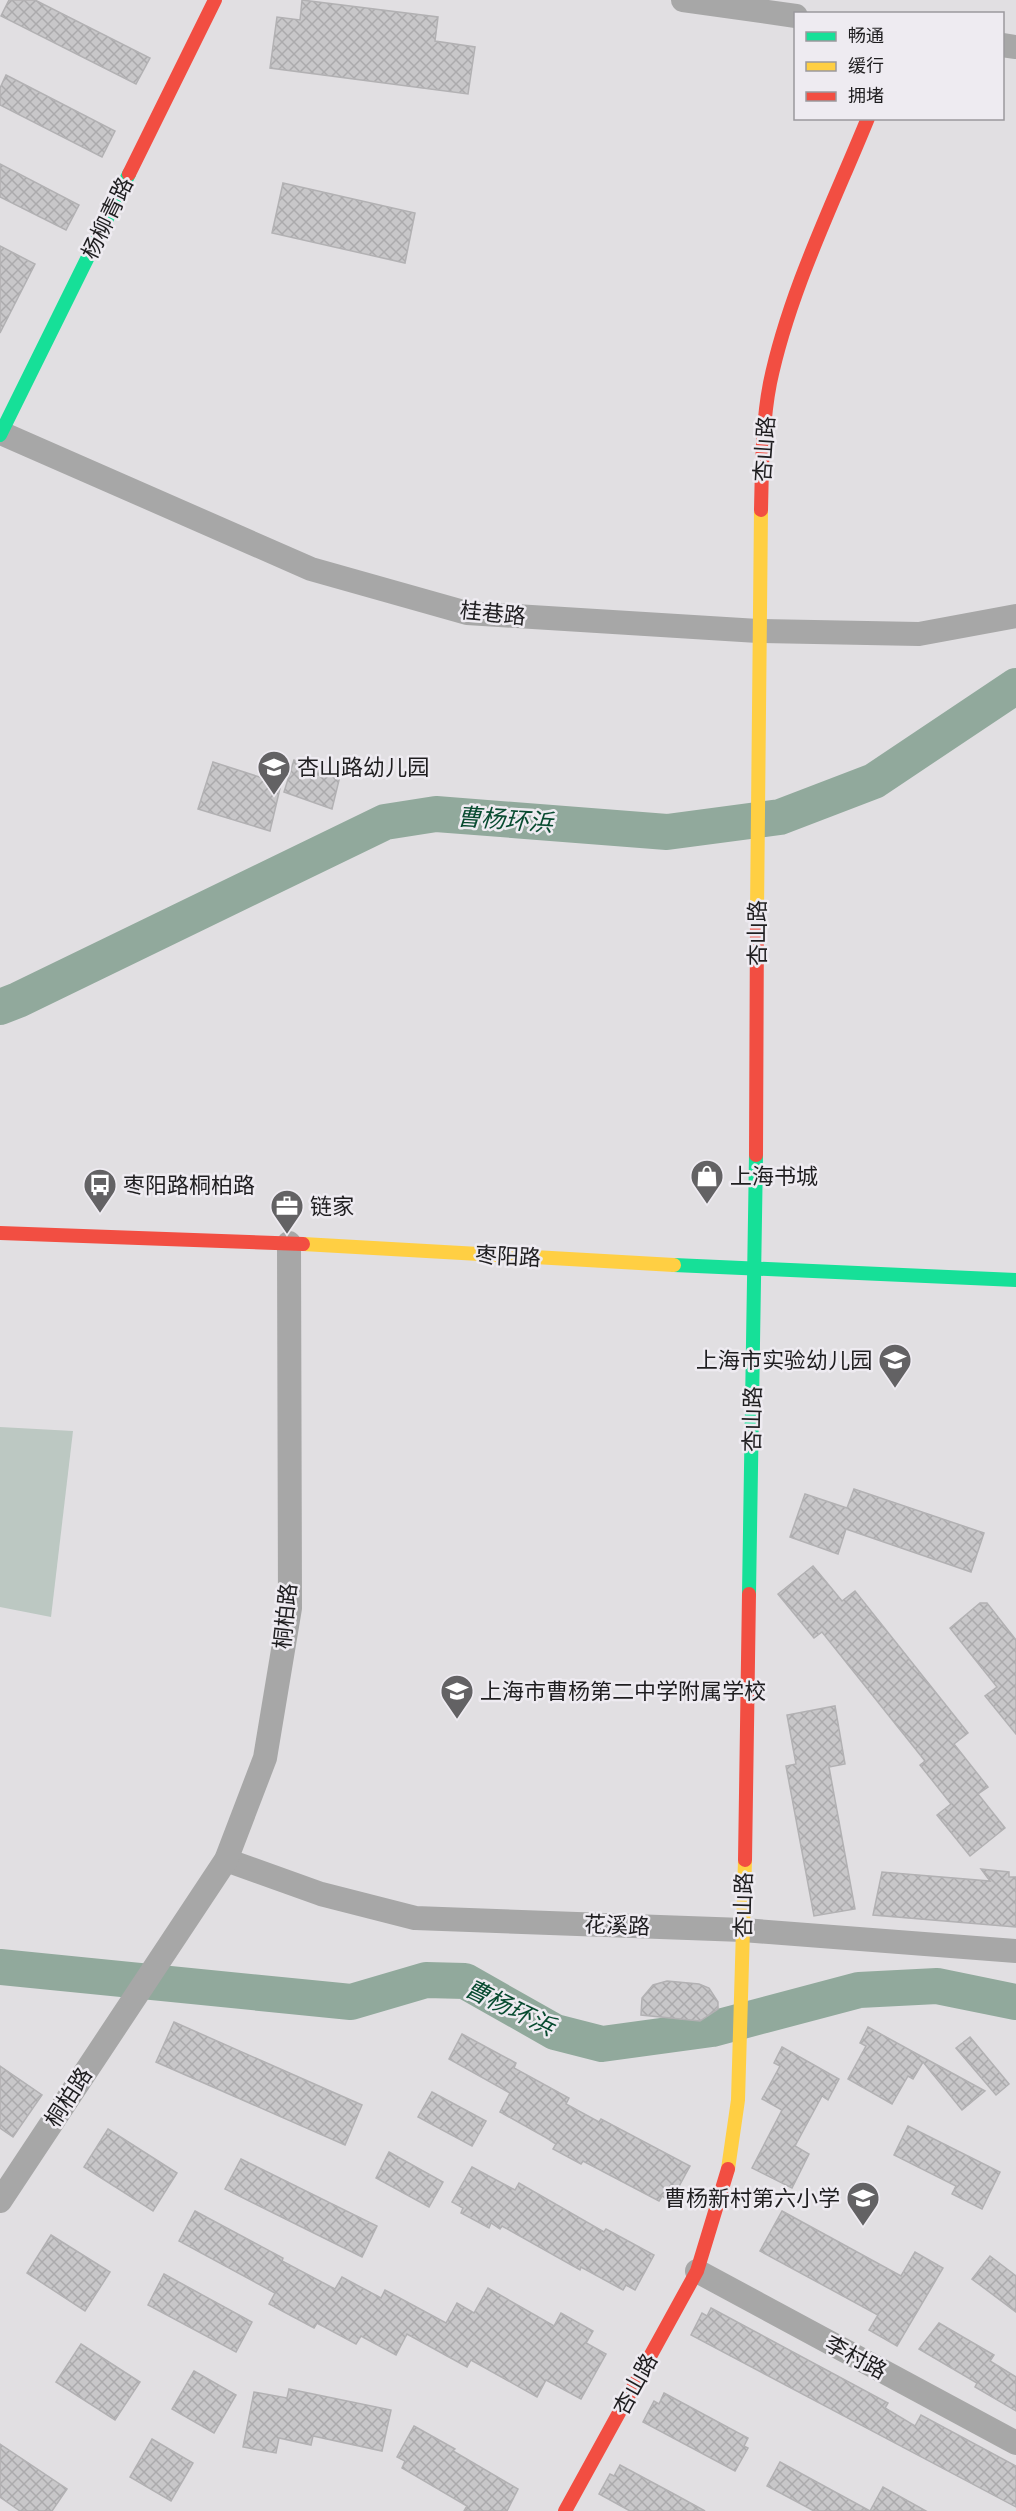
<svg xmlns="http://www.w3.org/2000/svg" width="1016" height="2511" font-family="'Titillium Web','Noto Sans SC',sans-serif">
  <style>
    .park { fill: #bcc8c2 }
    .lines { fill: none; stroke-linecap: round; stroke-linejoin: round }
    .river { stroke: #91a99c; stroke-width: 36 }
    .building { fill: url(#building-cross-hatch); stroke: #b2b1b3; stroke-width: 1.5 }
    .street { stroke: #a7a7a7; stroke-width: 24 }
    .fast { stroke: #16e098; stroke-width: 14 }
    .slow { stroke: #ffcf43; stroke-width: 14 }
    .jam { stroke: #f24e42; stroke-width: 14 }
    .labels { text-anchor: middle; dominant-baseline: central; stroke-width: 5; stroke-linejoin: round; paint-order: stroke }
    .street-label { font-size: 22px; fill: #1f1e20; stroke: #eeebf1 }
    .poi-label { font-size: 22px; fill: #1f1e20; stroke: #eeebf1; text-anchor: start }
    .water-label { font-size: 24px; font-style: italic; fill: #084b30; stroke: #eeebf1 }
  </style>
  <defs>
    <pattern id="building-cross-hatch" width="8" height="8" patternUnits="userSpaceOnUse" patternTransform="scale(1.5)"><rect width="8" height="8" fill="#c8c7c9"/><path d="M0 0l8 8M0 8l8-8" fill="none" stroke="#abaaac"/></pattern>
  </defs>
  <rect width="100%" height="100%" fill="#e1dfe2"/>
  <path class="park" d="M0,1427L73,1431L51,1617L0,1607Z"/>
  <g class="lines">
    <g class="river">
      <path d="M0,1007L18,1000L385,822L436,814L667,832L780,817L874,781L1016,686"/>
      <path d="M0,1967L351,2002L426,1980L465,1981L555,2032L602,2044L712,2029L859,1990L937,1986L1016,2002"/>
    </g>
  </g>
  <g class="building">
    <path d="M9,0H35L150,58L136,84L1,16Z"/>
    <path d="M302,0L438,17L435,41L475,47L468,94L270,68L277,17L300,20Z"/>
    <path d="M6,75L115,131L102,157L0,105V88Z"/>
    <path d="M0,164L79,205L66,230L0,197Z"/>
    <path d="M283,183L415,213L405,263L272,233Z"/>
    <path d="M0,246L35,264L0,333Z"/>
    <path d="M294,760L340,776L332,809L284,792Z"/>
    <path d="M213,762L281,784L270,831L198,809Z"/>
    <path d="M854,1489L984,1533L971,1572L846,1529L838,1554L790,1537L805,1494L847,1508Z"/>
    <path d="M813,1566L842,1601L855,1591L968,1733L954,1744L988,1787L978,1794L1005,1828L970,1856L937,1815L951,1804L920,1765L925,1761L822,1632L814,1638L778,1594Z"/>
    <path d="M980,1603H987L1016,1640V1734L985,1696L997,1687L950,1628Z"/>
    <path d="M835,1706L845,1764L829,1767L855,1909L814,1916L786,1766L796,1764L787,1715Z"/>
    <path d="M981,1869L1009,1872V1877H1016V1927L873,1915L882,1872L990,1881Z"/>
    <path d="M667,1981L699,1984L709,1988L718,2002V2009L700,2021L641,2015L642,1998L653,1985Z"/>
    <path d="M174,2022L362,2105L345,2145L156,2062Z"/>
    <path d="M868,2027L917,2054L985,2091L962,2110L923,2062L913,2079L908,2076L892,2104L848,2079L866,2046L860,2043Z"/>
    <path d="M462,2034L516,2063L514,2068L569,2098L566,2104L599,2122L601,2119L690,2166L671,2201L662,2196L659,2201L583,2161L581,2164L553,2149L556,2144L545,2137L500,2112L510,2093L449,2059Z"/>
    <path d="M970,2037L1009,2084L996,2095L956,2048Z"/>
    <path d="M782,2047L839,2079L828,2100L822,2096L795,2146L809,2154L792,2188L752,2168L782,2110L762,2099L780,2066L774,2063Z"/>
    <path d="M0,2066L42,2095L13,2137L0,2128Z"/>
    <path d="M432,2092L486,2121L472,2146L418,2117Z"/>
    <path d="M908,2126L1000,2172L982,2209L952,2194L956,2186L894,2155Z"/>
    <path d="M108,2129L177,2173L153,2211L84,2167Z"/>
    <path d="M389,2152L443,2182L429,2207L376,2178Z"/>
    <path d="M241,2159L377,2226L362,2257L225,2189Z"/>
    <path d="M472,2167L515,2190L519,2183L604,2232L606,2229L654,2255L635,2290L626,2285L623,2290L581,2267L580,2270L502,2226L500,2229L491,2223L489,2228L461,2213L463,2208L452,2202Z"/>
    <path d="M195,2211L283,2258L282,2261L335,2289L342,2277L381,2298L385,2290L446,2323L457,2303L474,2313L488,2288L554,2326L561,2313L593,2331L586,2343L606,2354L581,2399L546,2380L537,2397L471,2360L467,2367L407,2334L396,2355L361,2336L356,2344L317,2323L314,2328L269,2304L275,2293L179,2241Z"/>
    <path d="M782,2211L901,2276L915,2252L943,2268L897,2346L869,2330L878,2315L760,2251Z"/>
    <path d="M51,2235L110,2272L85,2311L27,2273Z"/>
    <path d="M990,2256L1016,2276V2312L972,2279Z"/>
    <path d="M164,2274L252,2322L236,2352L148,2305Z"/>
    <path d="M711,2308L888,2403L885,2408L915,2426L921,2415L1016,2466V2507L691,2335L702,2313L707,2316Z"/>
    <path d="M939,2323L994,2355L990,2361L1016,2377V2411L975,2387L977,2383L919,2349Z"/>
    <path d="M81,2344L140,2382L115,2420L56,2382Z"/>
    <path d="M194,2371L236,2395L214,2433L172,2409Z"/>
    <path d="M289,2389L391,2410L382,2451L313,2436L311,2445L279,2438L276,2453L243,2447L254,2392L287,2398Z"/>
    <path d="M664,2393L748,2438L744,2446L748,2448L735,2471L643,2422L654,2401L659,2404Z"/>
    <path d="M414,2426L455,2449L453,2451L518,2489L507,2511H464L467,2506L402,2468L405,2461L397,2457Z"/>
    <path d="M152,2439L193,2463L171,2501L130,2477Z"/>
    <path d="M0,2444L67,2489L52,2511H20L0,2497Z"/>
    <path d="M780,2462L870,2511L883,2487L926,2511H814L767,2486Z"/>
    <path d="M620,2465L674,2494L705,2511H630L599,2494L610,2474L614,2476Z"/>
  </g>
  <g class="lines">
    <g class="street">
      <path d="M683,0L796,16"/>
      <path d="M1002,45L1016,47"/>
      <path d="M1,433L311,569L467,613L758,631L919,634L1016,616"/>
      <path d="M226,1860L321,1894L415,1918L743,1930L1016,1951"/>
      <path d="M0,2201L226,1860L265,1758L290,1608L289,1243"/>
      <path d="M697,2271L1016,2443"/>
    </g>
    <g class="fast">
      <path d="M0,435L129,174"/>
      <path d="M674,1265L1016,1280"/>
      <path d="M749,1594L756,1155"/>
    </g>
    <g class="slow">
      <path d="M757,912L761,510"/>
      <path d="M303,1244L674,1265"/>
      <path d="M728,2169L738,2100L745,1860"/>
    </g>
    <g class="jam">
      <path d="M129,174L215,0"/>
      <path d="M761,510C762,468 762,424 770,383C789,292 833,204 868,118"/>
      <path d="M756,1155L757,912"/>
      <path d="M0,1233L303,1244"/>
      <path d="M745,1860L749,1594"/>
      <path d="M565,2511L697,2271L728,2169"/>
    </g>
  </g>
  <defs>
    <g id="school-pin" transform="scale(1.725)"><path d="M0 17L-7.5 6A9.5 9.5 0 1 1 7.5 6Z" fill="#636264" stroke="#eeebf1"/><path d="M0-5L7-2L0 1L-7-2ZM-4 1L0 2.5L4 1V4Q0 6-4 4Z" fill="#fff"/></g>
    <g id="shop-pin" transform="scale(1.725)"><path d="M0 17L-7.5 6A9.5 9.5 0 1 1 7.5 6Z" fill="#636264" stroke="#eeebf1"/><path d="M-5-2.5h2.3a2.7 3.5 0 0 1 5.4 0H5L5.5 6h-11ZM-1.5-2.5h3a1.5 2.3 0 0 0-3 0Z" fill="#fff"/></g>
    <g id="bus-pin" transform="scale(1.725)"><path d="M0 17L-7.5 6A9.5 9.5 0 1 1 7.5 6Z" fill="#636264" stroke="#eeebf1"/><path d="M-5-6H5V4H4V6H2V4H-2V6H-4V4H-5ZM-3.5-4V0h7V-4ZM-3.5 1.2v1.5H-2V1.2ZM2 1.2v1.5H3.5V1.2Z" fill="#fff"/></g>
    <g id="office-pin" transform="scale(1.725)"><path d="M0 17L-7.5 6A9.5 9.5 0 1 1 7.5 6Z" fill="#636264" stroke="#eeebf1"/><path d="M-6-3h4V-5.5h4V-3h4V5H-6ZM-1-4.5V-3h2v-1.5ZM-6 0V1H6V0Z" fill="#fff"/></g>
  </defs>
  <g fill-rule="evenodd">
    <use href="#school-pin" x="274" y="767"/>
    <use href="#shop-pin" x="707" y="1176"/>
    <use href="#bus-pin" x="100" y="1185"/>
    <use href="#office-pin" x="287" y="1206"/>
    <use href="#school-pin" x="895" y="1360"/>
    <use href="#school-pin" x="457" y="1691"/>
    <use href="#school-pin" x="863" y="2198"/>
  </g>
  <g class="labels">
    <g class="street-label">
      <text transform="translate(107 218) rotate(-64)">杨柳青路</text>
      <text transform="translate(764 449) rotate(-86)">杏山路</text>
      <text transform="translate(493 613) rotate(6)">桂巷路</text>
      <text transform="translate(757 933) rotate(-90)">杏山路</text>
      <text transform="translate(508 1256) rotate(3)">枣阳路</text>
      <text transform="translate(752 1419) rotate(-89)">杏山路</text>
      <text transform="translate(285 1616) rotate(-84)">桐柏路</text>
      <text transform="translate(743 1905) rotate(-89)">杏山路</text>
      <text transform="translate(617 1925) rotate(2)">花溪路</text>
      <text transform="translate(68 2097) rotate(-57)">桐柏路</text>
      <text transform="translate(856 2357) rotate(28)">李村路</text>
      <text transform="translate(635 2384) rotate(-61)">杏山路</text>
    </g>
    <g class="poi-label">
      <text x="297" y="767">杏山路幼儿园</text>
      <text x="730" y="1176">上海书城</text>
      <text x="123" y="1185">枣阳路桐柏路</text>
      <text x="310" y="1206">链家</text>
      <text x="872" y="1360" text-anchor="end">上海市实验幼儿园</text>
      <text x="480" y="1691">上海市曹杨第二中学附属学校</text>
      <text x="840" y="2198" text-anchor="end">曹杨新村第六小学</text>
    </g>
    <g class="water-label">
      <text transform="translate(505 819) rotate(4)">曹杨环浜</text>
      <text transform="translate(510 2007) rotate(26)">曹杨环浜</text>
    </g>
  </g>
  <rect x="794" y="12" width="210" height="108" fill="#eeebf1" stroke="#9b999d" stroke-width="1.5"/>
  <rect x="806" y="32" width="30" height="9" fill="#16e098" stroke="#9b999d" stroke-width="1.5"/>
  <text x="848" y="42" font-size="18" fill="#1f1e20">畅通</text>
  <rect x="806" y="62" width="30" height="9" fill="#ffcf43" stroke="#9b999d" stroke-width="1.5"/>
  <text x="848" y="72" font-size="18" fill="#1f1e20">缓行</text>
  <rect x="806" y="92" width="30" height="9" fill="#f24e42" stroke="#9b999d" stroke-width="1.5"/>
  <text x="848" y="102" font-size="18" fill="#1f1e20">拥堵</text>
</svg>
